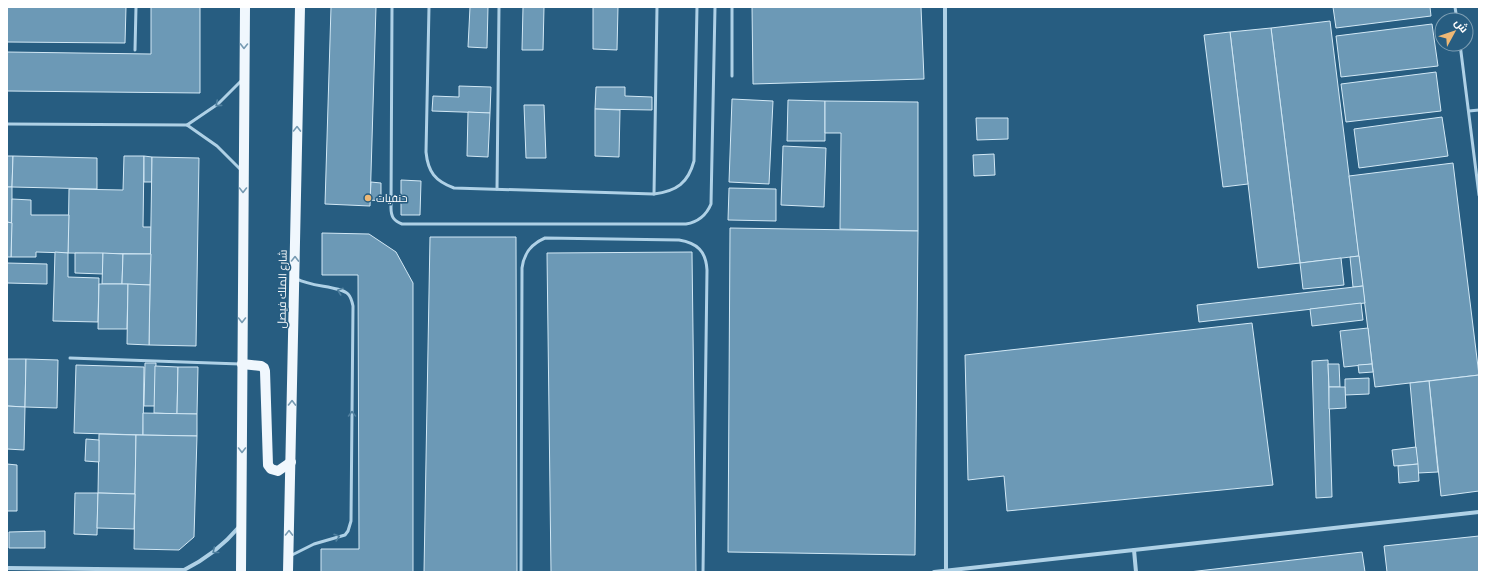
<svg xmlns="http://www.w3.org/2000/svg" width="1486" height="579" font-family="Cabin,Cairo,sans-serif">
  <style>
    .building { fill: #6c99b6; stroke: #d2e8f5 }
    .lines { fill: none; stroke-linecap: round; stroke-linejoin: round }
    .lane { stroke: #afd1e6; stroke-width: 3 }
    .street { stroke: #afd1e6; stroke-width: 4 }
    .primary { stroke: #f0f7fd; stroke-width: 10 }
    .oneway { stroke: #779bb3 }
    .oneway2 { stroke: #50809f }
    .poi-dot { fill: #eeb875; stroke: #275d81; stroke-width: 1.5 }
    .labels { text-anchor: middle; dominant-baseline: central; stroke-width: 3; stroke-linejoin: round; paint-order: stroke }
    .poi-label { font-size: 11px; fill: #fff; stroke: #275d81; text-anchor: start }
    .street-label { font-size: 11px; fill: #fff; stroke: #275d81 }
  </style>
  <rect width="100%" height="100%" fill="#275d81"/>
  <g class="building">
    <path d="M7,7H126L125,43L7,42Z"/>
    <path d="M151,7H200V93L7,91V52L151,54Z"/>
    <path d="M331,7H376L370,206L325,204Z"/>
    <path d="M470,7H488L487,48L468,47Z"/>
    <path d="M523,7H544L543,50H522Z"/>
    <path d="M593,7H618L617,50L593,49Z"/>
    <path d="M752,7H921L924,79L753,84Z"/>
    <path d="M1333,7H1430L1431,16L1336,28Z"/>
    <path d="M1330,21L1359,256L1300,263L1271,28Z"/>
    <path d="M1432,24L1438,66L1341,77L1336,36Z"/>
    <path d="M1271,28L1300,263L1258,268L1230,32Z"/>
    <path d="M1230,32L1248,184L1223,187L1204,35Z"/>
    <path d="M1436,72L1441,111L1346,122L1341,84Z"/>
    <path d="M459,86L491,87L490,113L432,111L433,96L459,97Z"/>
    <path d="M596,87H625V96L652,97V110L595,109Z"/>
    <path d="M732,99L773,101L769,184L729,182Z"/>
    <path d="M788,100L825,101V141H787Z"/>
    <path d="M825,101L918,102V231L840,229L841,133H825Z"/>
    <path d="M524,105H544L546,158H526Z"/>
    <path d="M595,109L620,110L619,157L595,156Z"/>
    <path d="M468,112L490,113L488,157L467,156Z"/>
    <path d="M1442,117L1448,156L1359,168L1354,129Z"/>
    <path d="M976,118H1008V139L977,140Z"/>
    <path d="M783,146L826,148L824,207L781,205Z"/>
    <path d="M994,154L995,175L974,176L973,155Z"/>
    <path d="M7,156H13L12,187H7Z"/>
    <path d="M13,156L97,158V189L12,187Z"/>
    <path d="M124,156H144L143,227H151V254L68,253L69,189L123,190Z"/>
    <path d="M144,156L152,157V182H144Z"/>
    <path d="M152,157L199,158L196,346L149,345Z"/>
    <path d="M1453,163L1479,375L1375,387L1349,176Z"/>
    <path d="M401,180L421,181L420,215H401Z"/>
    <path d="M371,182L381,183V201L370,200Z"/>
    <path d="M7,187H12V223L7,222Z"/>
    <path d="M729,188L776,189V221L728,220Z"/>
    <path d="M12,199L31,200V215H69L68,253L36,252V257H11Z"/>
    <path d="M7,222L12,223L11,257H7Z"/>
    <path d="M730,228L918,231L915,555L728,552Z"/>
    <path d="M322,233L369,234L396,252L413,283V572H321V549H359L358,275H322Z"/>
    <path d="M430,237H516L517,572H424Z"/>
    <path d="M55,252L68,253V277L99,278L98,322L53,321Z"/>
    <path d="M692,252L696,572H551L547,253Z"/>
    <path d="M75,253H103V274L75,273Z"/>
    <path d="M103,253L123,254L122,284H102Z"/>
    <path d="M123,254H151L150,285L122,284Z"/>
    <path d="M1359,256L1363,286L1353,287L1350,257Z"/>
    <path d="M1341,258L1344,285L1303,289L1300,263Z"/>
    <path d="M7,263L47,264V284L7,283Z"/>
    <path d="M99,284H128L127,329H98Z"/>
    <path d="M128,284L150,285L149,345L127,344Z"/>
    <path d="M1363,286L1365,303L1199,322L1197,305Z"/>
    <path d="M1361,303L1363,320L1312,326L1310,309Z"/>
    <path d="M1252,323L1273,485L1007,511L1004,476L968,480L965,355Z"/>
    <path d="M1368,328L1372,364L1344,367L1340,331Z"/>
    <path d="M7,359H26L25,407L7,406Z"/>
    <path d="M26,359L58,360L57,408L25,407Z"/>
    <path d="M1328,360L1332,497L1316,498L1312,361Z"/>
    <path d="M145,363H156L155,406H144Z"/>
    <path d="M1328,364H1339L1340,387H1329Z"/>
    <path d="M1372,364L1373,372L1359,373L1358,365Z"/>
    <path d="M76,365L144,367L143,435L74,433Z"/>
    <path d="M155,366L178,367L177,414L154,413Z"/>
    <path d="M178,367H198L197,414H177Z"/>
    <path d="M1479,375V491L1441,496L1429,381Z"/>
    <path d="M1369,378V394L1345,395V379Z"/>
    <path d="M1429,381L1438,472L1418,473L1410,383Z"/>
    <path d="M1329,387H1345L1346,408L1329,409Z"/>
    <path d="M7,406L25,407L24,450L7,449Z"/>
    <path d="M143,413L197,414V436L143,435Z"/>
    <path d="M99,434L136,435L135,494L98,493Z"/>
    <path d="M136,435L197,436L194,537L179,550L134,549Z"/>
    <path d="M86,439L99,440V462L85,461Z"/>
    <path d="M1416,447L1418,464L1394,466L1392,450Z"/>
    <path d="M7,464L17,465V511H7Z"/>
    <path d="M1418,464L1419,481L1399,483L1398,466Z"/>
    <path d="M75,493H98L97,535L74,534Z"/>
    <path d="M98,493L135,494L134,529L97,528Z"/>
    <path d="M45,531V548H9V532Z"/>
    <path d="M1479,536V572H1387L1384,546Z"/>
    <path d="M1362,552L1365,572H1189Z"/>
  </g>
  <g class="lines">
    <g class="lane">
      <path d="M392,7L391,208C391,217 394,221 402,224H686C698,222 706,216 711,204L715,7"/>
      <path d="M429,7L426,152C428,172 435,181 454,188L654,194C677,191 688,183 694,161L697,7"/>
      <path d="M1455,7L1457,20"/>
      <path d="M1460,44L1479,195"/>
      <path d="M135,50L136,7"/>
      <path d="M732,76V7"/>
      <path d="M1469,111L1479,110"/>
      <path d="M7,124L187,125L218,104L241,81"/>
      <path d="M187,125L217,146L241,170"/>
      <path d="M497,189L499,7"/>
      <path d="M654,194L657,7"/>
      <path d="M70,358L240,364"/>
      <path d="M290,556L314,544L345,535L348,531L351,521L353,306C352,301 351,297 348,294C340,286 311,287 297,279"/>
      <path d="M521,572L522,268C524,253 531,244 545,238L679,240C697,243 706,251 707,270L703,572"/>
    </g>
    <g class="street">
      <path d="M945,7L946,571"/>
      <path d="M1134,550L1136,572"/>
      <path d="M7,568L184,570C206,559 223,546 239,527"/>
      <path d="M934,572L1479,512"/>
    </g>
    <g class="primary">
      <path d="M242,364L261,366L264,368L265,371L268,465L271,469L278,471L291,462"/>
      <path d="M241,572L245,7"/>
      <path d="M288,572L300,7"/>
    </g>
  </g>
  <defs><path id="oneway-chevron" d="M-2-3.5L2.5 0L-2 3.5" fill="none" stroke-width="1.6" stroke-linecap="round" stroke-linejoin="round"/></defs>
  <g class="oneway">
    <use href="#oneway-chevron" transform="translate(244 46) rotate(91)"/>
    <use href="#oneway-chevron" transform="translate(297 129) rotate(-89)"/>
    <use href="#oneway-chevron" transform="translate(243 190) rotate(90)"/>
    <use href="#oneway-chevron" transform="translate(295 259) rotate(-89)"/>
    <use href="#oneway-chevron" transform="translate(242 320) rotate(90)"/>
    <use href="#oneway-chevron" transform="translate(292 403) rotate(-89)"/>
    <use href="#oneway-chevron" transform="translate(242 450) rotate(90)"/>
    <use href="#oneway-chevron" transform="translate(289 533) rotate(-89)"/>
  </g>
  <g class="oneway2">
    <use href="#oneway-chevron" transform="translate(218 104) rotate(140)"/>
    <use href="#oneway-chevron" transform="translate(340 291) rotate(-161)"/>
    <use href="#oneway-chevron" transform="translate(352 414) rotate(-90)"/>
    <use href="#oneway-chevron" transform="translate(337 537) rotate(-17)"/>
    <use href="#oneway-chevron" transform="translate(215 551) rotate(141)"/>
  </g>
  <circle class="poi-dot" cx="368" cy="198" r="4"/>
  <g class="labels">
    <g class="poi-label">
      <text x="376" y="198">حنفيات</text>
    </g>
    <g class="street-label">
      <text transform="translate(282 289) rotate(-89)">شارع الملك فيصل</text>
    </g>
  </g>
  <rect width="1486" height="579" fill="none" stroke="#ffffff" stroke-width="16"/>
  <g transform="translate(1454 32) rotate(50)"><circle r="19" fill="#275d81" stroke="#7d9eb3"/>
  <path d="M0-3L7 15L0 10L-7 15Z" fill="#eeb875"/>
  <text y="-6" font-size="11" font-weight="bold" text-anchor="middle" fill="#ffffff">ش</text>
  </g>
</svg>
